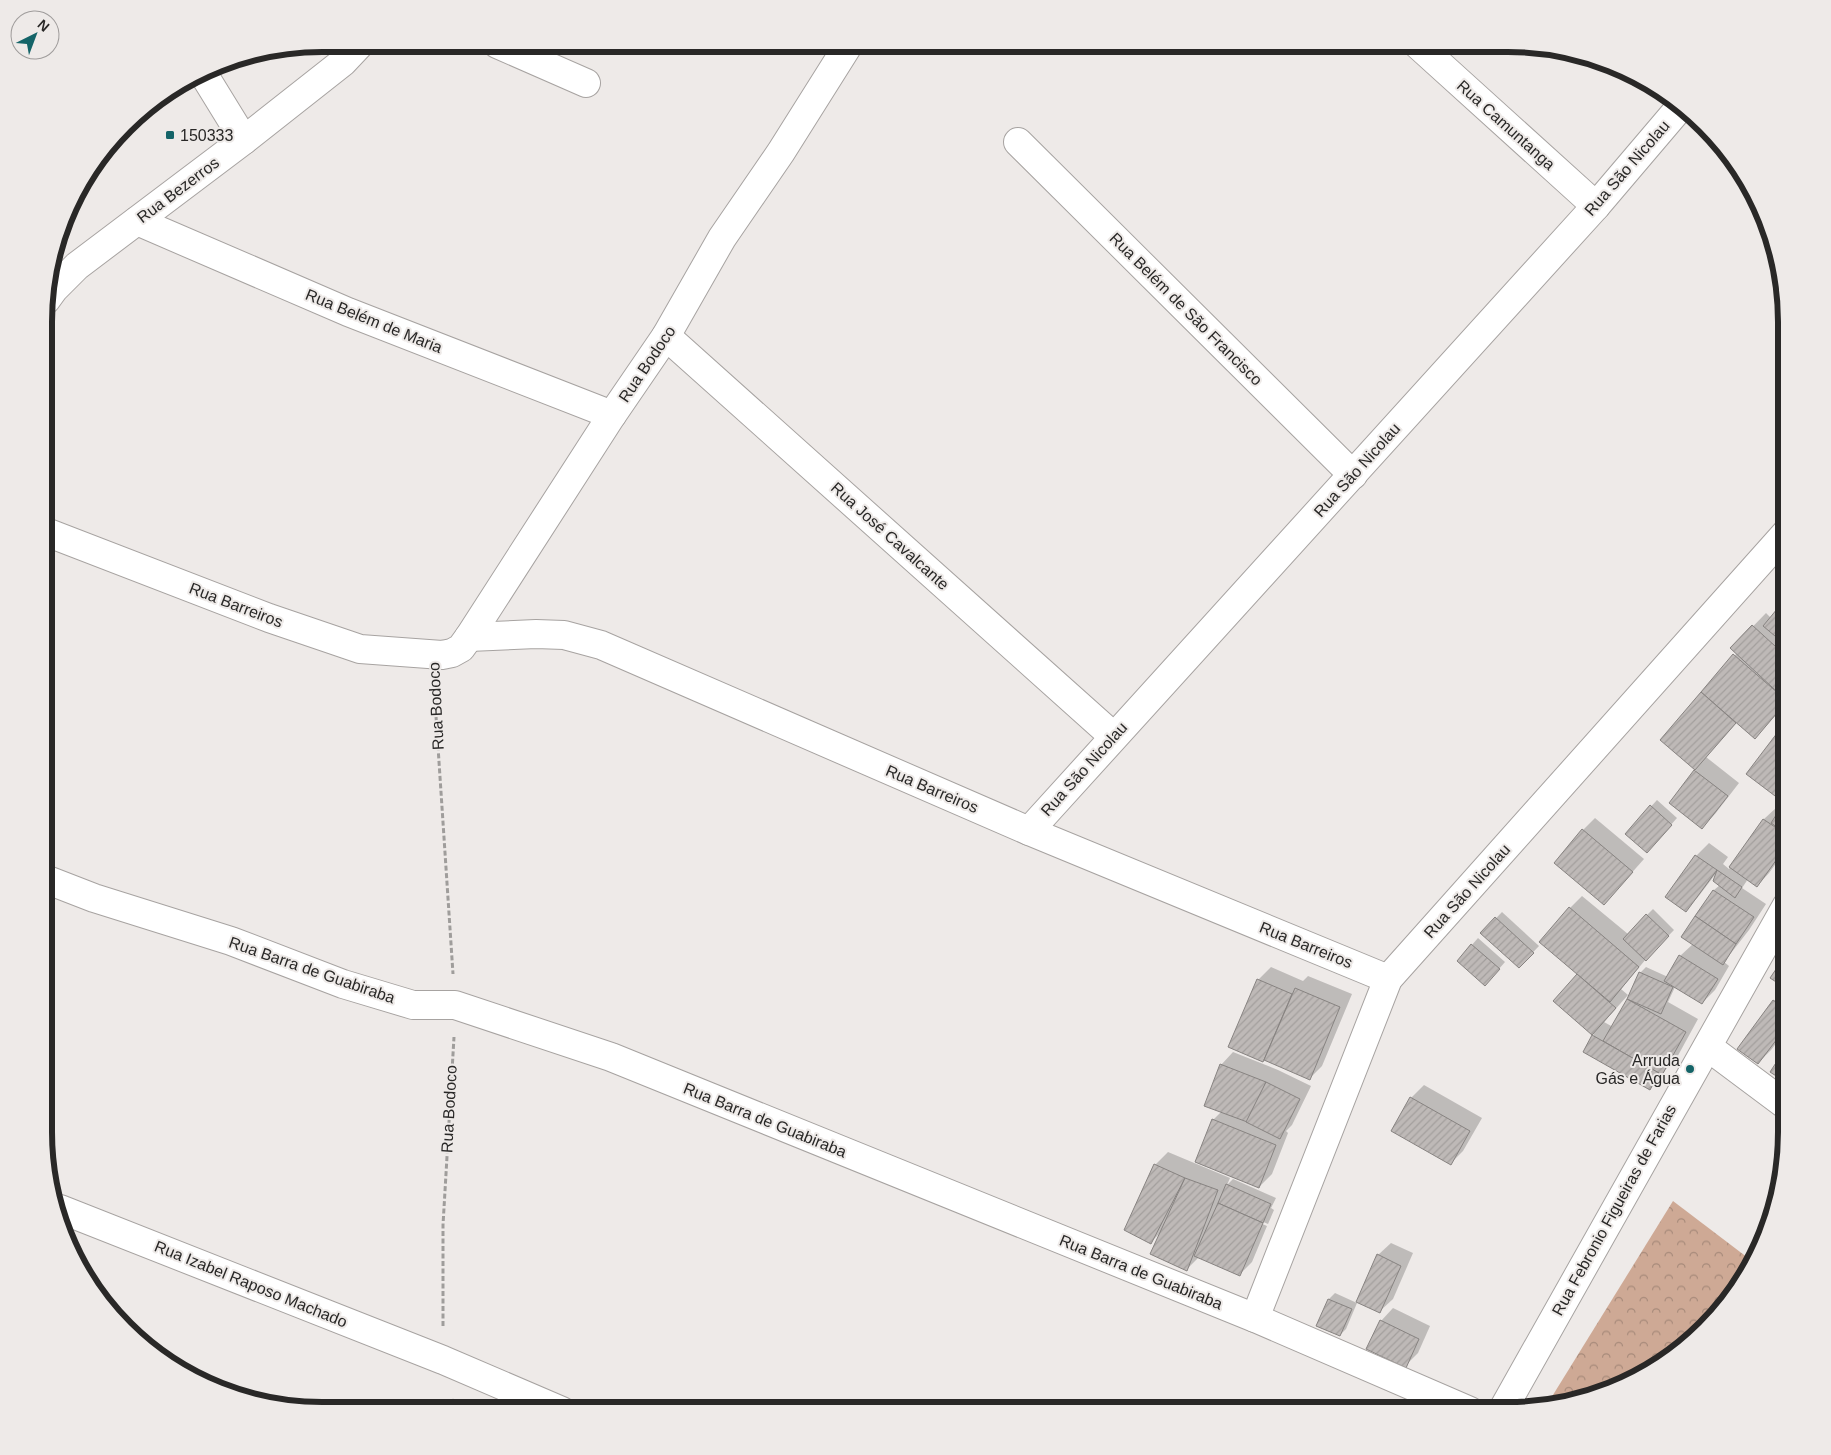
<svg xmlns="http://www.w3.org/2000/svg" width="1831" height="1455" font-family="Helvetica,sans-serif">
  <style>
    .forest { fill: url(#forest-crowns) }
    .shadow { fill: #0003 }
    .building { fill: url(#building-hatch); stroke: #878381 }
    .lines { fill: none; stroke-linecap: round; stroke-linejoin: round }
    .street-casing { stroke: #a7a3a1; stroke-width: 30 }
    .path { stroke: #9f9d9b; stroke-width: 3; stroke-dasharray: 5 2.5; stroke-linecap: butt }
    .street { stroke: #fff; stroke-width: 28 }
    .poi-dot { fill: #146468; stroke: #eeeae8; stroke-width: 2 }
    .labels { text-anchor: middle; dominant-baseline: central; stroke-width: 4; stroke-linejoin: round; paint-order: stroke }
    .street-label { font-size: 16px; fill: #292827; stroke: #eeeae8 }
    .poi-label { font-size: 16px; fill: #292827; stroke: #eeeae8; text-anchor: start }
    .rim { fill: none; stroke: #292827; stroke-width: 6 }
  </style>
  <defs>
    <pattern id="forest-crowns" width="20" height="18" patternUnits="userSpaceOnUse" patternTransform="scale(1.25)"><rect width="20" height="18" fill="#cea995"/><path d="M2 6a3 3 0 1 1 6 0M12 15a3 3 0 1 1 6 0" fill="none" stroke="#a78a7a"/></pattern>
    <pattern id="building-hatch" width="6" height="6" patternUnits="userSpaceOnUse" patternTransform="scale(1.25)"><rect width="6" height="6" fill="#beb9b7"/><path d="M-1 1l2-2M0 6l6-6M5 7l2-2" fill="none" stroke="#a39f9d"/></pattern>
  </defs>
  <rect width="100%" height="100%" fill="#eeeae8"/>
  <path class="forest" d="M1673,1201L1752,1261L1718,1317L1678,1354L1615,1390L1548,1403Z"/>
  <g class="shadow">
    <path d="M1787,599V703L1755,738L1737,722L1706,757L1739,783L1715,814L1702,827L1671,802L1696,770L1661,740L1737,653L1732,648L1766,613L1771,618Z"/>
    <path d="M1657,800L1677,818L1652,846L1627,833Z"/>
    <path d="M1787,800V848L1769,873L1757,886L1748,879L1742,888L1766,904L1749,930L1724,962L1729,966L1715,990L1702,1003L1675,987L1668,1002L1698,1019L1675,1061L1666,1069L1662,1076L1650,1089L1585,1052L1594,1035L1555,1001L1578,974L1570,908L1582,896L1628,934L1653,909L1674,930L1646,959L1621,989L1628,995L1604,1022L1613,1027L1628,999L1640,973L1646,967L1668,977L1680,956L1693,944L1683,937L1714,890L1720,885L1717,872L1698,897L1686,910L1696,856L1709,843L1728,857L1723,864L1729,869L1764,819L1777,807L1781,810Z"/>
    <path d="M1595,818L1644,859L1604,904L1583,830Z"/>
    <path d="M1502,912L1539,946L1519,967L1482,933Z"/>
    <path d="M1478,938L1505,962L1491,978L1458,961Z"/>
    <path d="M1271,967L1303,981L1308,976L1352,994L1322,1066L1310,1078L1230,1047L1258,980Z"/>
    <path d="M1787,989V1029L1771,1050L1758,1063L1774,1001Z"/>
    <path d="M1233,1052L1278,1070L1311,1086L1292,1125L1286,1131L1288,1133L1272,1174L1259,1187L1197,1161L1213,1120L1222,1111L1221,1065Z"/>
    <path d="M1424,1085L1482,1118L1463,1151L1451,1163L1392,1130L1411,1098Z"/>
    <path d="M1168,1152L1230,1178L1227,1185L1233,1179L1276,1198L1271,1208L1274,1210L1268,1224L1223,1204V1207L1267,1226L1252,1262L1239,1275L1199,1257L1187,1269L1161,1232L1151,1242L1155,1165Z"/>
    <path d="M1391,1243L1413,1253L1393,1299L1380,1311L1378,1255Z"/>
    <path d="M1335,1293L1357,1303L1346,1329L1340,1335L1318,1325L1329,1299Z"/>
    <path d="M1393,1308L1430,1326L1418,1353L1405,1366L1381,1321Z"/>
    <path d="M1395,1406L1406,1411H1389Z"/>
  </g>
  <g class="building">
    <path d="M1787,597V646L1763,626Z"/>
    <path d="M1752,625L1787,657V701L1730,648Z"/>
    <path d="M1733,654L1787,701L1755,739L1701,692Z"/>
    <path d="M1701,692L1736,723L1695,770L1660,740Z"/>
    <path d="M1787,720V796L1783,802L1746,774Z"/>
    <path d="M1694,770L1728,796L1702,829L1669,803Z"/>
    <path d="M1787,798V834L1771,823Z"/>
    <path d="M1650,805L1672,825L1647,853L1625,834Z"/>
    <path d="M1763,819L1787,835V845L1757,887L1729,867Z"/>
    <path d="M1582,829L1633,872L1604,905L1554,863Z"/>
    <path d="M1695,855L1717,870L1686,912L1665,897Z"/>
    <path d="M1717,870L1742,887L1735,898L1713,881Z"/>
    <path d="M1713,890L1754,917L1736,944L1695,916Z"/>
    <path d="M1569,907L1639,967L1610,1002L1539,942Z"/>
    <path d="M1646,914L1669,936L1646,961L1623,939Z"/>
    <path d="M1695,916L1736,944L1723,965L1681,937Z"/>
    <path d="M1495,917L1534,953L1519,968L1480,933Z"/>
    <path d="M1471,944L1500,969L1485,986L1457,961Z"/>
    <path d="M1679,955L1718,979L1702,1004L1664,981Z"/>
    <path d="M1785,956L1787,958V989L1770,978Z"/>
    <path d="M1639,972L1673,987L1661,1014L1627,999Z"/>
    <path d="M1577,974L1616,1008L1592,1035L1553,1001Z"/>
    <path d="M1257,979L1292,994L1263,1062L1228,1047Z"/>
    <path d="M1295,988L1340,1007L1310,1080L1264,1060Z"/>
    <path d="M1627,999L1686,1032L1662,1075L1603,1041Z"/>
    <path d="M1773,1000L1787,1010V1026L1758,1064L1737,1049Z"/>
    <path d="M1592,1035L1659,1073L1650,1090L1583,1052Z"/>
    <path d="M1787,1046V1083L1770,1072Z"/>
    <path d="M1220,1064L1266,1082L1250,1123L1204,1106Z"/>
    <path d="M1266,1082L1300,1099L1280,1139L1246,1122Z"/>
    <path d="M1410,1097L1470,1131L1451,1165L1391,1131Z"/>
    <path d="M1212,1119L1276,1145L1259,1188L1195,1162Z"/>
    <path d="M1154,1164L1185,1178L1151,1244L1124,1230Z"/>
    <path d="M1185,1178L1218,1190L1187,1271L1150,1254Z"/>
    <path d="M1226,1184L1271,1204L1263,1223L1218,1203Z"/>
    <path d="M1218,1203L1263,1223L1240,1276L1194,1256Z"/>
    <path d="M1377,1254L1401,1266L1380,1313L1356,1302Z"/>
    <path d="M1328,1299L1352,1309L1340,1336L1316,1326Z"/>
    <path d="M1380,1320L1419,1339L1406,1368L1366,1349Z"/>
  </g>
  <g class="lines">
    <g class="street-casing">
      <g id="street">
        <path d="M497,44L586,83"/>
        <path d="M1417,44L1596,206"/>
        <path d="M204,75L244,140"/>
        <path d="M1018,142L1353,475"/>
        <path d="M137,221L348,312L612,415"/>
        <path d="M46,300L54,289L77,266L244,140L343,62L360,44"/>
        <path d="M666,336L1113,736"/>
        <path d="M46,532L269,618L360,649L442,655L452,653L461,648L469,637L612,415L666,336L722,238L781,152L849,44"/>
        <path d="M469,637L536,634L564,635L601,645L1029,831L1388,979"/>
        <path d="M1029,831L1596,206L1681,106"/>
        <path d="M45,879L94,898L231,941L343,984L413,1005H455L611,1057L1255,1318L1470,1411"/>
        <path d="M1708,1047L1787,1106"/>
        <path d="M60,1209L443,1360L562,1411"/>
        <path d="M1255,1318L1388,979L1787,532"/>
        <path d="M1502,1411L1787,905"/>
      </g>
    </g>
    <g class="path">
      <path d="M434,686L453,974"/>
      <path d="M443,1326V1225L454,1037"/>
      <path d="M452,1399L455,1411"/>
    </g>
    <use href="#street" class="street"/>
  </g>
  <g class="poi-dot">
    <rect x="165" y="130" width="10" height="10" rx="2.5"/>
    <circle cx="1690" cy="1069" r="5"/>
  </g>
  <g class="labels">
    <g class="street-label">
      <text transform="translate(1506 125) rotate(42)">Rua Camuntanga</text>
      <text transform="translate(1627 168) rotate(-49)">Rua São Nicolau</text>
      <text transform="translate(178 190) rotate(-37)">Rua Bezerros</text>
      <text transform="translate(1186 309) rotate(45)">Rua Belém de São Francisco</text>
      <text transform="translate(374 321) rotate(22)">Rua Belém de Maria</text>
      <text transform="translate(647 364) rotate(-56)">Rua Bodoco</text>
      <text transform="translate(1357 470) rotate(-48)">Rua São Nicolau</text>
      <text transform="translate(890 536) rotate(42)">Rua José Cavalcante</text>
      <text transform="translate(236 605) rotate(21)">Rua Barreiros</text>
      <text transform="translate(436 706) rotate(-93)">Rua Bodoco</text>
      <text transform="translate(1084 769) rotate(-48)">Rua São Nicolau</text>
      <text transform="translate(932 789) rotate(23)">Rua Barreiros</text>
      <text transform="translate(1467 891) rotate(-48)">Rua São Nicolau</text>
      <text transform="translate(1306 945) rotate(22)">Rua Barreiros</text>
      <text transform="translate(312 970) rotate(19)">Rua Barra de Guabiraba</text>
      <text transform="translate(449 1109) rotate(-87)">Rua Bodoco</text>
      <text transform="translate(765 1120) rotate(22)">Rua Barra de Guabiraba</text>
      <text transform="translate(1614 1210) rotate(-61)">Rua Febronio Figueiras de Farias</text>
      <text transform="translate(1141 1272) rotate(22)">Rua Barra de Guabiraba</text>
      <text transform="translate(251 1284) rotate(22)">Rua Izabel Raposo Machado</text>
    </g>
    <g class="poi-label">
      <text x="180" y="135">150333</text>
      <text x="1680" y="1060" text-anchor="end">Arruda<tspan x="1680" dy="18">Gás e Água</tspan></text>
    </g>
  </g>
  <path d="M0 0H1831V1455H0ZM322 52H1508A270 270 0 0 1 1778 322V1132A270 270 0 0 1 1508 1402H322A270 270 0 0 1 52 1132V322A270 270 0 0 1 322 52Z" fill="#eeeae8" fill-rule="evenodd"/>
  <path class="rim" d="M322 52H1508A270 270 0 0 1 1778 322V1132A270 270 0 0 1 1508 1402H322A270 270 0 0 1 52 1132V322A270 270 0 0 1 322 52Z"/>
  <g transform="translate(35 35) rotate(42)"><circle r="24" fill="#eeeae8" stroke="#9f9c9b"/>
  <path d="M0-4L9 19L0 12L-9 19Z" fill="#146468"/>
  <text y="-8" font-size="14" font-weight="bold" text-anchor="middle" fill="#292827">N</text>
  </g>
</svg>
